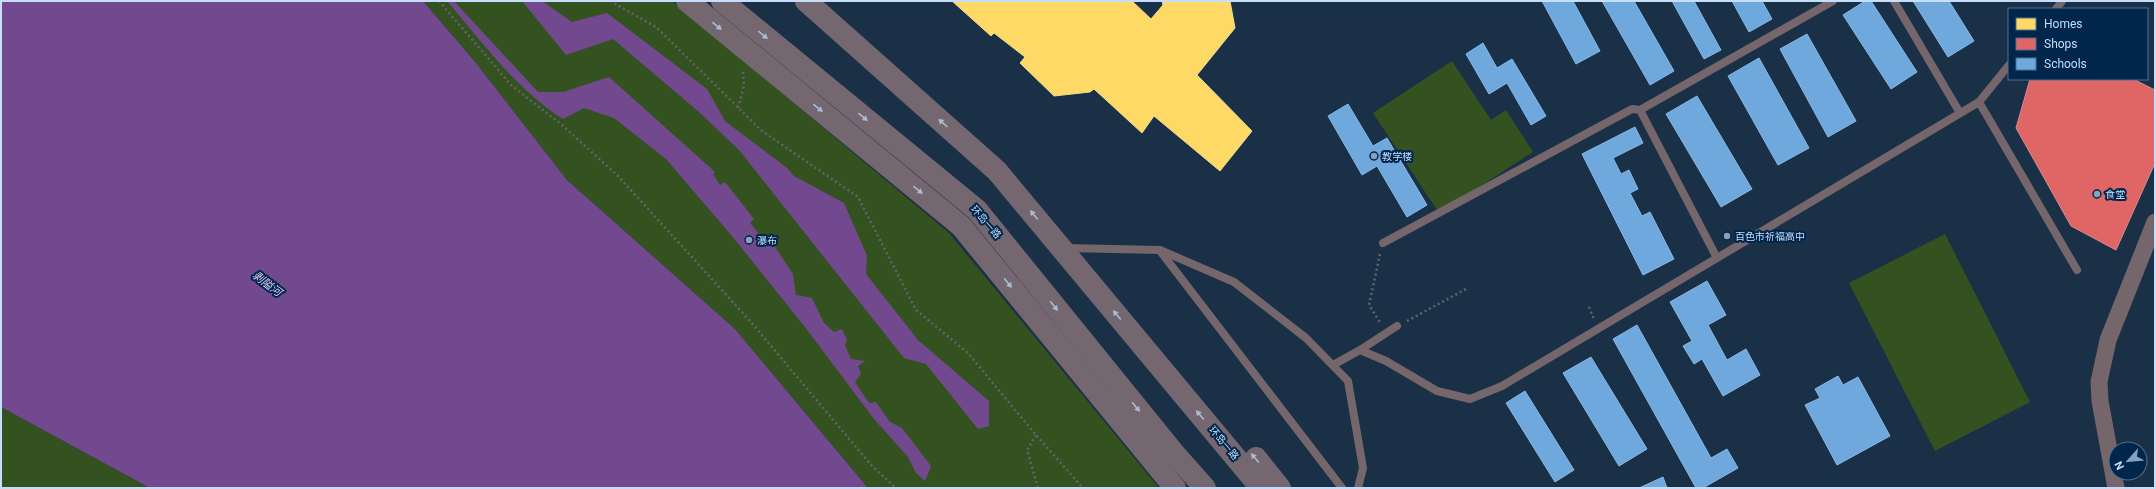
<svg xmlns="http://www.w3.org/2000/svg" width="2156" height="489" font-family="Roboto,'Noto Sans SC',sans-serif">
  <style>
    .green { fill: #345220 }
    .water { fill: #72498e }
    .homes { fill: #ffd966; stroke: #edda93 }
    .shops { fill: #e06666; stroke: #d88a93 }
    .schools { fill: #6fa8dc; stroke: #88b8e6 }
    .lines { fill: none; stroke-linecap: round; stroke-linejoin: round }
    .path { stroke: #63636e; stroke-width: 2.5; stroke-dasharray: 2 3; stroke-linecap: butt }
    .lane { stroke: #75666b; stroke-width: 8 }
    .street { stroke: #75666b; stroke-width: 17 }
    .secondary { stroke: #756770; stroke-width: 22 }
    .oneway { fill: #acbad2 }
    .poi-dot { fill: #88a1bc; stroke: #00264b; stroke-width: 1.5 }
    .labels { text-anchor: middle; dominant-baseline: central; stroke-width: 4; stroke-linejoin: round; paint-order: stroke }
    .poi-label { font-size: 10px; fill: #c4defc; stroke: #00264b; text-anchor: start }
    .street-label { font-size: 10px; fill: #c4defc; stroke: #00264b }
    .water-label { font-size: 11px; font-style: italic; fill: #e5cdf5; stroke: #00264b }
  </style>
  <rect width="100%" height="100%" fill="#1a3046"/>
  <g class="green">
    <path d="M423,1H672L949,233L1159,488H868L735,329L567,180L476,63Z"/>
    <path d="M1452,61L1491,120L1506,110L1533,152L1439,213L1373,113Z"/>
    <path d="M1945,234L2030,402L1935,451L1849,283Z"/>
    <path d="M1,407L150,488H1Z"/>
  </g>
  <g class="water">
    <path d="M1,1H423L476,63L567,180L735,329L868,488H150L1,407Z"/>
    <path d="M447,1H454L538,92H563L609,77L715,172L713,174L720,185L725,182L754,219L750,223L765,241L769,238L793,274L796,295L812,298L824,323L834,332L842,329L847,340L845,345L851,359L865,361L858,366L861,374L855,382L869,403L876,402L890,422L902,428L931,466L925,481L916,473L908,457L874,419L805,327L732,236L666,159L614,118L584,108L563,119C516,89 483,43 447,1Z"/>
    <path d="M522,1H542L572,22L607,13L707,89L725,121L787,168L794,176L844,203L867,256L866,274L918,340L989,401V426L978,429L926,364L904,358L739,150L699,112L613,39L566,55Z"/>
  </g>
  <path class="homes" d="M952,1H1132L1151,19L1163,5L1162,1H1230L1235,28L1197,75L1252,131L1220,171L1154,116L1142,133L1094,89L1090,92L1054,96L1020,63L1025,57L994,33L991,36Z"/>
  <path class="shops" d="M2030,79H2133L2155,90V163L2116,250L2071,226L2016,128Z"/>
  <g class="schools">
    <path d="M1542,1H1573L1600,51L1576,64Z"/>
    <path d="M1602,1H1634L1674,71L1650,85Z"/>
    <path d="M1672,1H1694L1721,50L1704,59Z"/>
    <path d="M1732,1H1762L1772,19L1749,32Z"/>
    <path d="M1865,1H1871L1917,72L1891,89L1843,15Z"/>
    <path d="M1913,1H1949L1974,41L1948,57Z"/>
    <path d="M1807,34L1856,121L1828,137L1780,49Z"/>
    <path d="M1483,43L1497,68L1512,59L1546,116L1531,125L1507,83L1489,94L1466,54Z"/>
    <path d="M1759,58L1809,148L1778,165L1728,76Z"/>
    <path d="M1697,96L1752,189L1721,207L1666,114Z"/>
    <path d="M1348,104L1373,146L1387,138L1427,205L1407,217L1377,166L1362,175L1328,116Z"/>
    <path d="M1635,127L1643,143L1613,158L1621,174L1629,170L1638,189L1630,193L1642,216L1650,212L1674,259L1643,275L1582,154Z"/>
    <path d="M1707,281L1726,315L1708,325L1727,360L1746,349L1760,375L1723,396L1702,359L1694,364L1683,346L1692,341L1670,302Z"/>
    <path d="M1637,325L1711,458L1727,449L1738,468L1703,488H1696L1613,339Z"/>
    <path d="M1591,357L1647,449L1619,466L1563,373Z"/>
    <path d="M1838,376L1843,385L1858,377L1890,436L1837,465L1805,405L1820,398L1815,389Z"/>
    <path d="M1525,391L1574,470L1555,482L1506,403Z"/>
    <path d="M1663,477L1667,488H1639Z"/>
  </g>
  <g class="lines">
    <g class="path">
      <path d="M439,1L512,86L561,124L618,176L750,321L872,466L896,488"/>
      <path d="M610,1L656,27L762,131L858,197L916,310L968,353L1036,435L1083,488"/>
      <path d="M738,108L744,86L743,71"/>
      <path d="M1380,254L1369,305L1381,324"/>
      <path d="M1589,307L1594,319"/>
      <path d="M1407,321L1468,288"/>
      <path d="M1036,435L1027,450L1038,488"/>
    </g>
    <g class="lane">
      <path d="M1894,1L1960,113"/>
      <path d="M2056,9L2062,1"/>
      <path d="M1979,102L2077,270"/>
      <path d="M1640,110L1717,258"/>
      <path d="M1383,243L1632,109L1640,110L1833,1"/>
      <path d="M1065,248L1160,250L1234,282L1306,338L1348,381L1363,468L1358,488"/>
      <path d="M1161,252L1342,488"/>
      <path d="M1360,350L1397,326"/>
      <path d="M1333,365L1360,350L1386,361L1437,391L1470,399L1502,386L1979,102L2009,65"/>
    </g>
    <path class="street" d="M2116,488L2100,401L2099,382L2108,340L2155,222"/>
    <g class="secondary">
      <path d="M687,1L961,226L1175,488"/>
      <path d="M722,1L977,210L1173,452L1205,488"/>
      <path d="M806,1L997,171L1261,488"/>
      <path d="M1256,458L1280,488"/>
    </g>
  </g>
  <defs><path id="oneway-solid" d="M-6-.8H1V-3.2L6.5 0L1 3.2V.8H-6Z"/></defs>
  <g class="oneway">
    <use href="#oneway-solid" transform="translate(717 26) rotate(39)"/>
    <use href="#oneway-solid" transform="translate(763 35) rotate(39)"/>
    <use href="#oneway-solid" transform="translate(818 108) rotate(39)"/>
    <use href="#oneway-solid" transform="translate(863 117) rotate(39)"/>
    <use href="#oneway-solid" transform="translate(943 123) rotate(-138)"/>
    <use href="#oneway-solid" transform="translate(918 190) rotate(39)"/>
    <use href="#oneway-solid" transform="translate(1034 215) rotate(-130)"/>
    <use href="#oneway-solid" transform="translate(1008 283) rotate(51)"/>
    <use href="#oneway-solid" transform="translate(1054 306) rotate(51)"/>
    <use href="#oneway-solid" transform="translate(1117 315) rotate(-130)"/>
    <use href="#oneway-solid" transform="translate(1136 407) rotate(51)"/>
    <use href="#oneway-solid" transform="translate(1200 415) rotate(-130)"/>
    <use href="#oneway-solid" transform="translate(1255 458) rotate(-130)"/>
  </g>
  <g class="poi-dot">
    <circle cx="1374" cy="156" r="4"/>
    <circle cx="2097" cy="194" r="4"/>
    <circle cx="1727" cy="236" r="4"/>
    <circle cx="749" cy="240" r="4"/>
  </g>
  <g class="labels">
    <g class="poi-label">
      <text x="1382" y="156">教学楼</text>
      <text x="2105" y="194">食堂</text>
      <text x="1735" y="236">百色市祈福高中</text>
      <text x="757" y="240">瀑布</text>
    </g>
    <g class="street-label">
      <text transform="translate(986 222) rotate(49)">环岛一路</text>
      <text transform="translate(1224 443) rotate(50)">环岛一路</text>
    </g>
    <g class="water-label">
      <text transform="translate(267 284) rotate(37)">剥隘河</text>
    </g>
  </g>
  <rect width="2156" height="489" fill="none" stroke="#c4defc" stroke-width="4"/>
  <rect x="2008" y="8" width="140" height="72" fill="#00264b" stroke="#4e7092"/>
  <rect x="2016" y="18" width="20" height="12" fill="#ffd966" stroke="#4e7092"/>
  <text x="2044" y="28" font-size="12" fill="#c4defc">Homes</text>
  <rect x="2016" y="38" width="20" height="12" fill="#e06666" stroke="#4e7092"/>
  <text x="2044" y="48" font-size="12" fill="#c4defc">Shops</text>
  <rect x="2016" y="58" width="20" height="12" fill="#6fa8dc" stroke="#4e7092"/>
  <text x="2044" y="68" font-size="12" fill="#c4defc">Schools</text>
  <g transform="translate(2128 461) rotate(243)"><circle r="19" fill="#00264b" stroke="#4e7092"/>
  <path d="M0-3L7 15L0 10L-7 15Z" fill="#88a1bc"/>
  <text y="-6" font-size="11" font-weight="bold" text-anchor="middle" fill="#c4defc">N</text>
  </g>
</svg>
